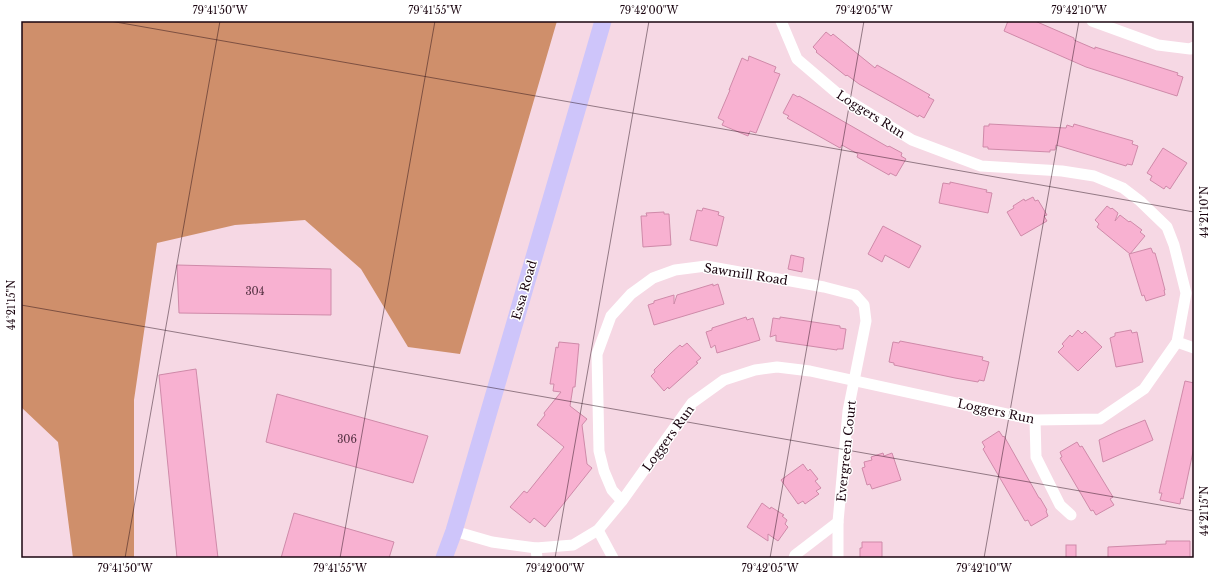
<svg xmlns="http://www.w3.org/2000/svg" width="1215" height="579" font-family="'Libre Baskerville',serif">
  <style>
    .forest { fill: #cf8f6b }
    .building { fill: #f8b1d1; stroke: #cf8aa9 }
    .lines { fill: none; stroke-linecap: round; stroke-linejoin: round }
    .street { stroke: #fff; stroke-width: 11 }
    .primary { stroke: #cec5fa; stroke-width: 17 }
    .ticks { fill: none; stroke: #1a040f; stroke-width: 1; stroke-opacity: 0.45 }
    .labels { text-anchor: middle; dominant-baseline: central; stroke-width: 3; stroke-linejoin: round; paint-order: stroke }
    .number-label { font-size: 10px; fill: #522f40 }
    .street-label { font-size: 12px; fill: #1a040f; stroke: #fff }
    .neatline { fill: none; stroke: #1a040f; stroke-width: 1.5 }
    .ticks-label { font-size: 10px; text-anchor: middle; fill: #1a040f }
  </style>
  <rect width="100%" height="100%" fill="#f6d8e4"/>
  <path class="forest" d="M21,21H557L460,354L408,347L361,269L305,220L235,225L157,243L134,400V558H73L58,442L21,407Z"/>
  <g class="building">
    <path d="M1008,21H1035L1074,38V40L1095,49V47L1178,73L1177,75L1183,77L1177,96L1086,67L1004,31Z"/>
    <path d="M826,32L831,36L833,34L875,68L877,65L930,95L928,97L934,100L924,118L919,115L918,117L859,84L847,75L846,76L816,52L817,51L813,47Z"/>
    <path d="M749,56L776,67L774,72L780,74L756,133L750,131L748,136L722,125L724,121L718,118L730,90H729L742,58L748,61Z"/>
    <path d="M793,94L798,97L799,96L888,147L889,146L902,153L901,156L906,159L896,176L890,173L889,175L857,157L858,154L842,145L840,148L787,118L789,116L783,113Z"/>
    <path d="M989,124L1066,128L1067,125L1073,127L1074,124L1133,141L1132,144L1138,146L1132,165L1127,164L1126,166L1056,145L1055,150H1050V152L988,149V147H983L984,126H989Z"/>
    <path d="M1163,148L1187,163L1170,189L1166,186L1164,189L1150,180L1152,176L1147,173Z"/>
    <path d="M950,182L987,190L986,192L992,193L988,213L939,203L943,183L950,184Z"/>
    <path d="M1033,197L1035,201L1038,200L1047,215L1044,216L1047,221L1021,236L1007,212L1014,208L1013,206L1024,199L1025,201Z"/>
    <path d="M1107,206L1111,209L1112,208L1118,213L1115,221L1120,215L1129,222L1130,221L1142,230L1140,232L1145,236L1130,254L1097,227L1099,224L1095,220Z"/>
    <path d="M703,208L719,212L718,215L724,217L717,246L690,240L697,210L702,211Z"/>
    <path d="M664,212V214H669L671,245L643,247L641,216H647L646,213Z"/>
    <path d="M883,226L921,246L909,268L885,255L882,262L868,254Z"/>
    <path d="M1151,248L1153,253H1155L1159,267L1165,290H1164L1165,295L1146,301L1144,295L1142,296L1129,254Z"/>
    <path d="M791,255L804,258L802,272L788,269Z"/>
    <path d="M177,265L331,269V315L179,313Z"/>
    <path d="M713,284V286L718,284L724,304L654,325L648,305L654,303V301L674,295V304L677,295Z"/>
    <path d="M746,317L747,320L753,318L760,340L717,353L715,345L711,348L706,332L712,330V328Z"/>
    <path d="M780,317L840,326V328L846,329L843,349H837V350L776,341V335L770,337L773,318L780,319Z"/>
    <path d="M1078,330L1082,334L1085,331L1102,347L1078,371L1058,352L1064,346L1062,344L1070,335L1072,337Z"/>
    <path d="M1131,330L1132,333L1137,332L1143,362L1116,367L1110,338L1115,336V333Z"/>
    <path d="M900,341L983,357L982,360L989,362L984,381L979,380L978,382L955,378L894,365V363L889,362L893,342L899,343Z"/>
    <path d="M559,342L579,344L575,387H573L570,406L587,419L582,425L587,464L592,468L545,527L534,518L530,523L510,507L524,491L527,493L564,447L537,425L545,415L544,413L561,392L553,391L554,384H550L556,347L558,348Z"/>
    <path d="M687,343L701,358L696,362L698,363L669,389L668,387L664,391L651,376L655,372L654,370L671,353L680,345L682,347Z"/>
    <path d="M196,369L218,558H177L159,375Z"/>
    <path d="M1185,381L1194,383V447L1183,499L1181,498L1180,504L1160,500L1162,493H1159Z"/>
    <path d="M277,394L428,436L413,483L266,442Z"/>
    <path d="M1145,420L1153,440L1103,462L1099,440L1118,431Z"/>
    <path d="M999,431L1003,437L1004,436L1039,498H1040L1047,510L1046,511L1048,516L1031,526L1028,520L1025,521L983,449L985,447L982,442Z"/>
    <path d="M1077,442L1080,447L1082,446L1113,497L1110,499L1114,505L1096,515L1093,510L1091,511L1060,458L1062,457L1060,452Z"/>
    <path d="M883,453L884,456L892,453L901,480L872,489L870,484L867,485L862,468L865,467L864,462L872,460L871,457Z"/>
    <path d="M803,464L808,471L810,469L818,479L815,481L821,488L816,491L819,494L805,504L803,501L798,504L781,480Z"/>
    <path d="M762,503L770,509L771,507L784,515L782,516L787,520L785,524L788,527L778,541L768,534V541L747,527Z"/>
    <path d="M294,513L394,542L389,558H281Z"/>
    <path d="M1166,541H1190V558H1108V547L1166,544Z"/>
    <path d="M862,542H882V558H860V548H862Z"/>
    <rect x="1066" y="545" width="10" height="13"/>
  </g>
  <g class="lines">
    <g class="street">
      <path d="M1092,21L1158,45L1190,49L1194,47"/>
      <path d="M1177,342L1194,348"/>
      <path d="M1035,420L1036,457L1060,505L1071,515"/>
      <path d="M622,501L612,490L604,471L599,451L597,354L611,316L631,294L653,278L675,270L706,266L824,287L855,295L864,305L866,321L848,411L838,522V558"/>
      <path d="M598,530L613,558"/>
      <path d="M454,531L492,542L536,548L573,545L598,530L622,501L692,403L724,380L755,370L777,367L810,371L1035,420L1100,419L1144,389L1177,342L1186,293L1174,245L1167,227L1140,201L1123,188L1094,176L1062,171L981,166L912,140L838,94L797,59L781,21"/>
      <path d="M536,548L537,558"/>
      <path d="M794,558L795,555L838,522"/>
    </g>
    <path class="primary" d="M444,558L454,531L603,21"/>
  </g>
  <path class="ticks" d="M110,21L1194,212M21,305L1194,511M125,558L220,21M340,558L435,21M555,558L649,21M770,558L864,21M984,558L1079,21"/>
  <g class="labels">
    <g class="number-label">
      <text x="255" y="291">304</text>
      <text x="347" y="439">306</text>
    </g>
    <g class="street-label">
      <text transform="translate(871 114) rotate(32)">Loggers Run</text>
      <text transform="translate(746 274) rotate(9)">Sawmill Road</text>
      <text transform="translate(524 290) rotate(-74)">Essa Road</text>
      <text transform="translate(996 411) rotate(12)">Loggers Run</text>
      <text transform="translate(668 438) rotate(-54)">Loggers Run</text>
      <text transform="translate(846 451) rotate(-84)">Evergreen Court</text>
    </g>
  </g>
  <rect width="1215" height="579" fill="none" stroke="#ffffff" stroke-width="44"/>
  <rect x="22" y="22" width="1171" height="535" class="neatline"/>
  <g class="ticks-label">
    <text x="220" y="14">79°41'50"W</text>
    <text x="435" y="14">79°41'55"W</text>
    <text x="649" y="14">79°42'00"W</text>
    <text x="864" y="14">79°42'05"W</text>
    <text x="1079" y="14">79°42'10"W</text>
    <text transform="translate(1204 212) rotate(-90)" y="4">44°21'10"N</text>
    <text transform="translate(11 305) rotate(-90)" y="4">44°21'15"N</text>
    <text transform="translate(1204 511) rotate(-90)" y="4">44°21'15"N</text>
    <text x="125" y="572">79°41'50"W</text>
    <text x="340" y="572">79°41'55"W</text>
    <text x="555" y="572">79°42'00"W</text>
    <text x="770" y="572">79°42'05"W</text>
    <text x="984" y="572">79°42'10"W</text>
  </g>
</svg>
